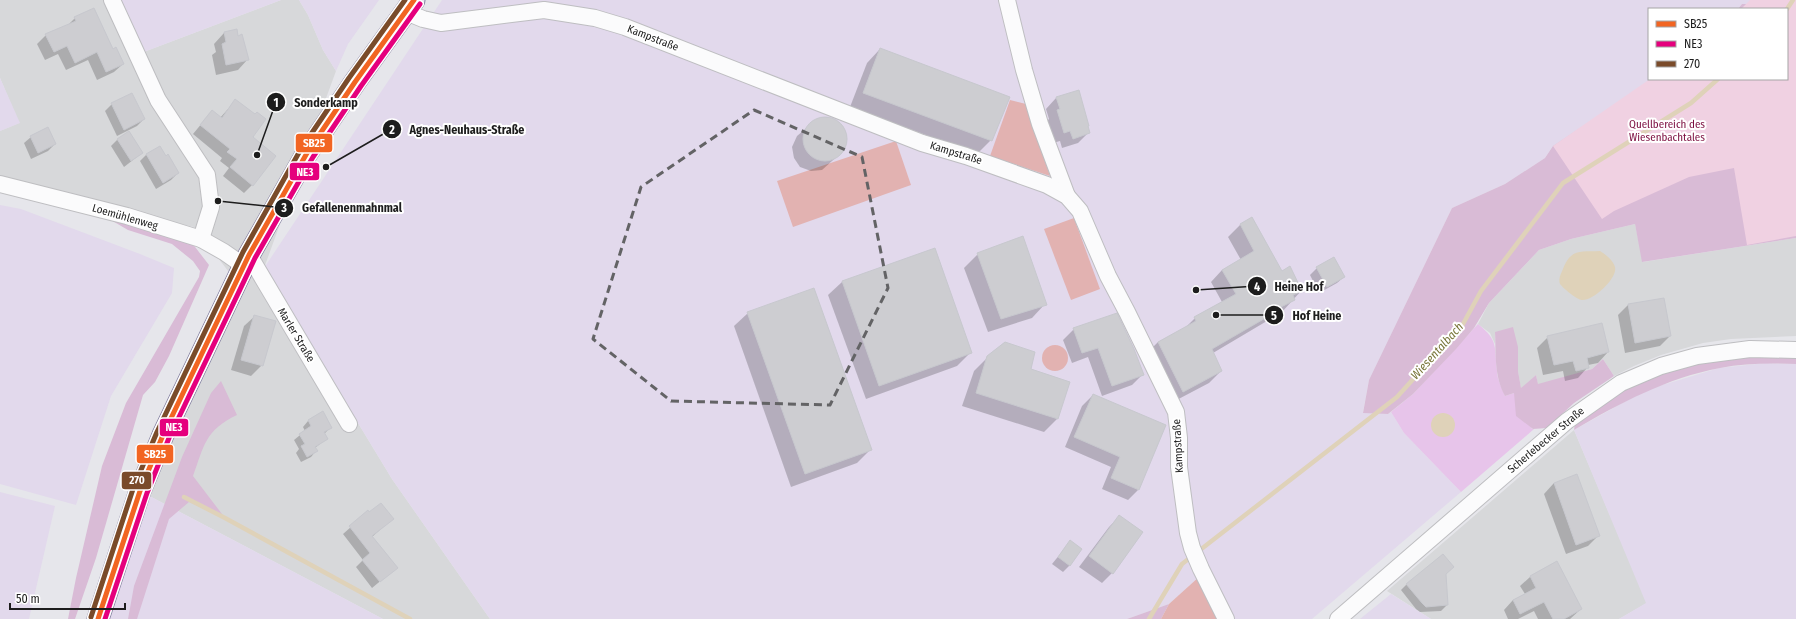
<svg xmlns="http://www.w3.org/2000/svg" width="1796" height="619" font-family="'Fira Sans Condensed',sans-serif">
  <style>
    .residential { fill: #d7d8da }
    .farmland { fill: #e2d9ec }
    .grass { fill: #e7c4ea }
    .forest { fill: #d9bbd6 }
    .park { fill: #f0d1e2 }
    .pitch { fill: #e2b2b1 }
    .water { fill: #dfd2b9 }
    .shadow { fill: #0003 }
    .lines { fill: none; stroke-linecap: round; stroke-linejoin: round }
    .stream { stroke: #dfd2b9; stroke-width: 4.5 }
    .building { fill: #cdcdd1; stroke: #c7c8ce }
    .minor-casing { stroke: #bebec1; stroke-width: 18 }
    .major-casing { stroke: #8682a2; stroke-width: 23 }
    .minor { stroke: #fbfbfc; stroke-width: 16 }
    .major { stroke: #e4e3f0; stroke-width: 21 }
    .bus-1-casing { stroke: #fff; stroke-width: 8 }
    .bus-2-casing { stroke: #fff; stroke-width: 8 }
    .bus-3-casing { stroke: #fff; stroke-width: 8 }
    .bus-1 { stroke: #f26522; stroke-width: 5 }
    .bus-2 { stroke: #e5007d; stroke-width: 5 }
    .bus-3 { stroke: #7a4b2a; stroke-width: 5 }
    .marked { fill: none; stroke: #636365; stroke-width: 3; stroke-dasharray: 8 5; stroke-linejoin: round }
    .labels { text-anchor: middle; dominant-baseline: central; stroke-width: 4; stroke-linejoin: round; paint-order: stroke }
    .street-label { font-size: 11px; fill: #1d1d1d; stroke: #fff }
    .park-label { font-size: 11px; fill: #7b0c3e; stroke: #fff }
    .water-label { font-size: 12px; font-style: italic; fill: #767336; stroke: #fff }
    .leader { fill: none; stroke: #1d1d1d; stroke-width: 1.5 }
    .callout-dot { fill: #1d1d1d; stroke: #fff; stroke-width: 1.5 }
    .mark-label { font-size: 12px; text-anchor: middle; font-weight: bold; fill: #fff }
    .callout-label { font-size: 12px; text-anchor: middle; font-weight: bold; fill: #1d1d1d; stroke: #fff; stroke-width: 4; stroke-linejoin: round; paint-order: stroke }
    .line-badge { stroke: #fff; stroke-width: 1.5 }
    .badge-label { font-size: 11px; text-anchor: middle; font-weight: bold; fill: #fff }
  </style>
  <rect width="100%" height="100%" fill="#e6e6eb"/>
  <g class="residential">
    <path d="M0,0H116L141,53L281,0H299L308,15L323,50L336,71L264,268L392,479L490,619H383L140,491L239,285L194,227L0,181V131L19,123L0,78Z"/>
    <path d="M1635,224L1643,262L1796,238V336L1731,339L1703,343L1661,355L1634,366L1614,376L1603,359L1592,369L1538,385L1536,375L1521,389L1518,371L1495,332V344L1490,333L1478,324L1489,303L1539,250L1571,239Z"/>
    <path d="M1574,430L1647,603L1619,619H1431L1387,591Z"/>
  </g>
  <g class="farmland">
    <path d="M116,0H281L141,53Z"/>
    <path d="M299,0H379L348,44L336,71L323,50L308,15Z"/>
    <path d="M442,0H1796V4H1742L1738,9H1649V79H1674L1586,124L1553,146L1545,158L1505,184L1452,208L1369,380L1363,412L1388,414L1391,412L1404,433L1461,492L1312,619H1231L1200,576L1169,604L1127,619H490L392,479L264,268Z"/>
    <path d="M0,78L20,123L0,131Z"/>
    <path d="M0,205L21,209L140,254L174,268L172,293L111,396L76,505L0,484Z"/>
    <path d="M1766,363L1796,364V619H1619L1646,603L1574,430L1646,390L1719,368Z"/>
    <path d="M140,491L383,619H98Z"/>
    <path d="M0,492L55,506L29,619H0Z"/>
    <path d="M1391,594L1431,619H1360Z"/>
  </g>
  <path class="grass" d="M1478,324C1499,341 1494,346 1497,371C1497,379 1502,388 1505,396L1514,393L1532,429H1534L1461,492L1404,433L1391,412L1413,394Z"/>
  <g class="forest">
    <path d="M1742,4H1796V238L1642,262L1635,224L1571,239L1539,250L1489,303L1474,328L1456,349L1413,394L1388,414L1363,413L1369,380L1452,208L1505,184L1545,158L1553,146L1586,124L1787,79V9H1738Z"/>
    <path d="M104,216L192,243L209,265L169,356L155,382L143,395L96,558L75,619H68L76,578L102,466L126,403L199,277L200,271L193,261L172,244L128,230Z"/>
    <path d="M1513,327L1518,347V371L1521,388L1536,375L1538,384L1592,369L1603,359L1614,376L1574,403L1547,428L1533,429L1516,416L1514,393L1505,396C1494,376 1496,354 1495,332Z"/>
    <path d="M1759,356L1796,357V364C1771,363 1745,363 1720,368C1667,378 1620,403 1574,430L1575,423L1606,399L1648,378L1709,359Z"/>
    <path d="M221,381L237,415C205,430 204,446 193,476L225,518L189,502L169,519L137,619H128L134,586L182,457L211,393Z"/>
    <path d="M1169,604L1161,619H1127Z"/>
  </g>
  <path class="park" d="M1750,0H1796V236L1747,245L1734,168L1689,177L1614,211L1602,219L1553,146L1650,79H1787V9H1741Z"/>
  <g class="pitch">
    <path d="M1010,100L1026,104L1050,176L990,156Z"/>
    <path d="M896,141L911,185L793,227L777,181Z"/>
    <path d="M1074,218L1100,289L1071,300L1044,229Z"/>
    <circle cx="1055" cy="358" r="13"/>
    <path d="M1200,576L1221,619H1161L1169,604Z"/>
  </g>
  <g class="water">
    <path d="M1600,251C1606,255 1613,260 1615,267C1618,278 1593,301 1582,300C1577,300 1563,288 1560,284C1558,278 1561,274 1563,269C1571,248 1581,252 1600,251Z"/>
    <circle cx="1443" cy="425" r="12"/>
  </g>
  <g class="shadow">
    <path d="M75,18L112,50L123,64L114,72L97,80L88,60L66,70L58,54L45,60L37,44L46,35L67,26Z"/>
    <path d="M224,33L238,37L248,59L238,70L216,75L212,55L216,52L214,44Z"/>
    <path d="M880,49L991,140L977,154L850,107L867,63Z"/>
    <path d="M1056,98L1087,127L1088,133L1078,143L1062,148L1060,141L1053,143L1047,121L1049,119L1046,109Z"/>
    <path d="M235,101L252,137V185L244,193L223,176L229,168L220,161L222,158L193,134L212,111L220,118Z"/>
    <path d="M112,104L144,119L137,126L117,136L105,111Z"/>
    <path d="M827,117L838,122L845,131L846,142L842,152L822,170L811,171L800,167L794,158L792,147L797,136L817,119Z"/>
    <path d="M31,137L55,144L48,151L31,159L24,143Z"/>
    <path d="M118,139L142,153L124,167L111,146Z"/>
    <path d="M146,155L166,157L178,173L171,180L156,189L140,161Z"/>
    <path d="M1252,218L1282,273L1301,291L1282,312L1213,353L1221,371L1209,383L1171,403L1146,354L1158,342L1184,329L1195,318L1222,302L1211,282L1222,270L1241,260L1228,237L1240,225Z"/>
    <path d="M934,249L971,352L957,366L866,399L828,295L842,282Z"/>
    <path d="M978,254L1045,304L1032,318L988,332L964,268Z"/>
    <path d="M1317,268L1344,277L1337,283L1319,293L1310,275Z"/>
    <path d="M1628,305L1670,336L1660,346L1625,353L1618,315Z"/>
    <path d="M748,313L871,449L857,463L791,487L734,326Z"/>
    <path d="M255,316L262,365L251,376L231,370L244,326Z"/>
    <path d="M1074,329L1142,375L1132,385L1102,396L1088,357L1072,363L1063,340Z"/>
    <path d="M1548,337L1608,352L1598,363L1588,365V367L1578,378L1565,381L1563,371L1543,375L1537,348Z"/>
    <path d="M988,357L1029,370L1058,418L1044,432L962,406L974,371Z"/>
    <path d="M1093,395L1138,490L1128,500L1102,489L1111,467L1065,447L1082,406Z"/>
    <path d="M323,413L331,427L324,434L326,439L315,448L316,451L311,457L301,462L296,453L299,449L294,440L305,431L303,427L308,421Z"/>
    <path d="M1554,483L1598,536L1588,546L1566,554L1544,494Z"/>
    <path d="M368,512L392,519L372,537L396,568L372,588L356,567L363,560L343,534Z"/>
    <path d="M1120,516L1112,573L1102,583L1079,567L1109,527Z"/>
    <path d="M1070,542V565L1063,572L1052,564Z"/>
    <path d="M1556,562L1581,609L1570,619H1538L1534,611L1518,619H1508L1504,610L1513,600L1525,594L1520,586L1530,577Z"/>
    <path d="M1445,575L1447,605L1441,611L1420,612L1416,609L1401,590L1407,584Z"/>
  </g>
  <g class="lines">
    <g class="stream">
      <path d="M1787,9L1793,0"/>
      <path d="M184,497L225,518L410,619"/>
      <path d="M1149,619L1182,564L1397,397L1463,324L1481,291L1563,183L1691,103L1718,79"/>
    </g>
  </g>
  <g class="building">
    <path d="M94,8L113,49L116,47L124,64L106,72L97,52L75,63L67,46L54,52L45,34L76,21L74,17Z"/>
    <path d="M237,29L238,36L242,34L249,60L226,65L222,44L226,42L224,32Z"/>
    <path d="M880,48L1010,97L992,141L863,93Z"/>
    <path d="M1079,90L1089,126H1088L1090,133L1073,139L1070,131L1064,133L1057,110L1060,109L1056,97Z"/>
    <path d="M132,93L145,119L124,130L111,103Z"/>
    <path d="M235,99L255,114L257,112L266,119L253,137L276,156L253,186L230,167L237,159L227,152L230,149L200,125L212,110L222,118Z"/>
    <circle cx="825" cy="139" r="22"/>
    <path d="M48,127L56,144L38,153L30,136Z"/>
    <path d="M129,131L143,153L131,161L117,139Z"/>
    <path d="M160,146L166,156L168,154L179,173L163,183L146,154Z"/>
    <path d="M1252,217L1282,271L1290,266L1302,291L1293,295L1295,300L1273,311L1274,313L1212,349L1222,371L1183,392L1158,342L1196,321L1194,317L1236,294L1222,270L1254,251L1240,224Z"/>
    <path d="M1023,236L1047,305L1001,319L977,253Z"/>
    <path d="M935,248L972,353L879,386L842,281Z"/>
    <path d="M1334,257L1345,277L1327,287L1316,267Z"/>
    <path d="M814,288L872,450L805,474L747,312Z"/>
    <path d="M1664,298L1671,336L1635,343L1628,304Z"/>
    <path d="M1117,313L1134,349L1144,375L1112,386L1098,348L1082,353L1073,328Z"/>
    <path d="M254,315L276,321L263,366L241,360Z"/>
    <path d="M1602,323L1609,352L1587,358L1589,368L1576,371L1573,361L1554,365L1547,336Z"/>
    <path d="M1005,342L1035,352L1031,369L1070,382L1058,419L976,393L987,356Z"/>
    <path d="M1093,394L1166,425L1139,490L1111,478L1120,457L1074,437Z"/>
    <path d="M323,411L332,428L324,432L328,439L315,447L318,451L307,457L301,446L305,444L299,434L311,426L308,420Z"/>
    <path d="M1577,474L1600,536L1576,545L1554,483Z"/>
    <path d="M381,503L394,519L372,536L398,568L380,582L362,560L370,553L349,526L368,510L369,512Z"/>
    <path d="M1119,515L1143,532L1113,574L1089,556Z"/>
    <path d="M1070,540L1082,549L1070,566L1058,557Z"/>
    <path d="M1443,554L1454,567L1446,574L1448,605L1426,607L1422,603L1406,584Z"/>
    <path d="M1557,561L1582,609L1564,619H1553L1544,602L1520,614L1513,600L1536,588L1530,576Z"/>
  </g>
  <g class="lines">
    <g class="minor-casing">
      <g id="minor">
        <path d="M112,0L158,100L207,175L211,207L201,239"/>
        <path d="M1007,0L1024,70L1040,124L1067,196"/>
        <path d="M406,12L423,19L441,23L544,10L595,18L625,27L922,143L966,156L1047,185L1067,196L1080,211L1108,276L1127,312L1176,412L1179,438V467L1188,533L1192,548L1201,569L1226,619"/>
        <path d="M0,184L127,216L201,239L224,252L244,266"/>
        <path d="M249,255L349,424"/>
        <path d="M1338,619L1567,421L1621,383L1661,366L1697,356L1750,349L1796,350"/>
      </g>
    </g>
    <g class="major-casing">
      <path id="major" d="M98,619L140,491L163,435L249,255L307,153L355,82L414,0"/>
    </g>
    <use href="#minor" class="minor"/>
    <use href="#major" class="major"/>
    <g class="bus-1-casing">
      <path id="bus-1" d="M98,619L140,491L163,435L249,255L307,153L355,82L414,0"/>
    </g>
    <g class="bus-2-casing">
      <path id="bus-2" d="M105,619L147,493L169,438L255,258L313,157L361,86L420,4"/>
    </g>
    <g class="bus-3-casing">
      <path id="bus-3" d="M91,617L133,489L157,432L243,252L301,149L349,78L405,0"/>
    </g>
    <use href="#bus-1" class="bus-1"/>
    <use href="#bus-2" class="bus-2"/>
    <use href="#bus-3" class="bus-3"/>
  </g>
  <path class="marked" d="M754,110L862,157L888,288L830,405L671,401L593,339L641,187Z"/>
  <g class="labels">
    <g class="street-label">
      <text transform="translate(653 38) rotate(21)">Kampstraße</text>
      <text transform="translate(956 153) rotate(17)">Kampstraße</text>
      <text transform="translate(125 217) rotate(16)">Loemühlenweg</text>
      <text transform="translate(296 335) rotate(59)">Marler Straße</text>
      <text transform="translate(1546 440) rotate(-40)">Scherlebecker Straße</text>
      <text transform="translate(1178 446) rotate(-93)">Kampstraße</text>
    </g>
    <g class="park-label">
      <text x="1667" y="124">Quellbereich des<tspan x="1667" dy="13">Wiesenbachtales</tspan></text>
    </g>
    <g class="water-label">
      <text transform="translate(1437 351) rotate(-48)">Wiesentalbach</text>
    </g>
  </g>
  <path class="leader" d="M257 155L276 102M326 167L392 129M218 201L284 208M1196 290L1257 286M1216 315L1274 315"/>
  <g class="callout-dot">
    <circle cx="257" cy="155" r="4"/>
    <circle cx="326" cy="167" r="4"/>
    <circle cx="218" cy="201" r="4"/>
    <circle cx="1196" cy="290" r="4"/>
    <circle cx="1216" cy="315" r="4"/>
    <circle cx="276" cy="102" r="10"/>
    <circle cx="392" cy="129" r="10"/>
    <circle cx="284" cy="208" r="10"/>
    <circle cx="1257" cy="286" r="10"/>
    <circle cx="1274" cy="315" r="10"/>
  </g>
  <g class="mark-label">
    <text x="276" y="107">1</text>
    <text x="392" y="134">2</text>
    <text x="284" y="212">3</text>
    <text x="1257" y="291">4</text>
    <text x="1274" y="320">5</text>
  </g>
  <g class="callout-label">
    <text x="326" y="107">Sonderkamp</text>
    <text x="467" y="134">Agnes-Neuhaus-Straße</text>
    <text x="352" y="212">Gefallenenmahnmal</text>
    <text x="1299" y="291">Heine Hof</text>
    <text x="1317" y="320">Hof Heine</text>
  </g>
  <g class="line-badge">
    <rect x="295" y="133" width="38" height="20" rx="4" fill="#f26522"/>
    <rect x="289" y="162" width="31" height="19" rx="4" fill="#e5007d"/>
    <rect x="159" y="418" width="30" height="19" rx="4" fill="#e5007d"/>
    <rect x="136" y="444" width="38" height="20" rx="4" fill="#f26522"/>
    <rect x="121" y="471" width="31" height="19" rx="4" fill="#7a4b2a"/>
  </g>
  <g class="badge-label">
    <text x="314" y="147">SB25</text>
    <text x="305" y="176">NE3</text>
    <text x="174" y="431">NE3</text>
    <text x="155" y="458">SB25</text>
    <text x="137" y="484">270</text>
  </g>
  <rect x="1648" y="8" width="140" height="72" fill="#ffffff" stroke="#a5a5a5"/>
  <rect x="1656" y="21" width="20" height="6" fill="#f26522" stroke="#a5a5a5"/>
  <text x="1684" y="28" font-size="12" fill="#1d1d1d">SB25</text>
  <rect x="1656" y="41" width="20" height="6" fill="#e5007d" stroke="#a5a5a5"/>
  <text x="1684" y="48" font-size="12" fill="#1d1d1d">NE3</text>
  <rect x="1656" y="61" width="20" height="6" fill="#7a4b2a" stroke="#a5a5a5"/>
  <text x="1684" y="68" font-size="12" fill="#1d1d1d">270</text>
  <path d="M10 603v6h115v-6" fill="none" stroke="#1d1d1d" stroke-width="2"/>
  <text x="16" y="603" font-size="12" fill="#1d1d1d" stroke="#ffffff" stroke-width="3" paint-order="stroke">50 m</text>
</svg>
